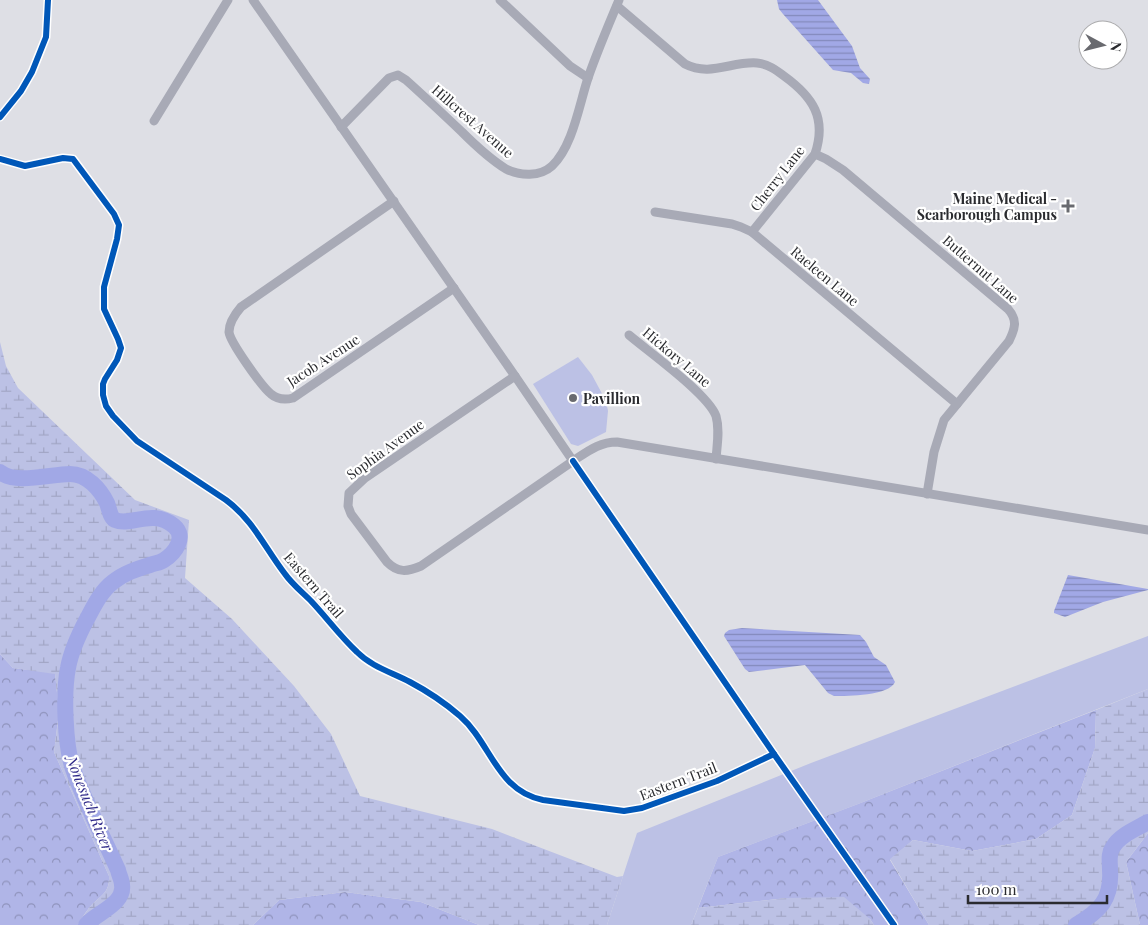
<svg xmlns="http://www.w3.org/2000/svg" width="1148" height="925" font-family="'Playfair Display',serif">
  <style>
    .green { fill: #bcc1e5 }
    .forest { fill: url(#forest-crowns) }
    .wetland { fill: url(#wetland-marsh) }
    .water { fill: url(#water-rules) }
    .lines { fill: none; stroke-linecap: round; stroke-linejoin: round }
    .river { stroke: #a1a8e6; stroke-width: 16 }
    .street { stroke: #a8aab6; stroke-width: 9 }
    .cycleway-casing { stroke: #fff; stroke-width: 9 }
    .cycleway { stroke: #0057b8; stroke-width: 6 }
    .poi-dot { fill: #696a6f; stroke: #fff; stroke-width: 2 }
    .labels { text-anchor: middle; dominant-baseline: central; stroke-width: 4.5; stroke-linejoin: round; paint-order: stroke }
    .street-label { font-size: 14px; fill: #2a2b2f; stroke: #fff }
    .poi-label { font-size: 14px; font-weight: bold; fill: #2a2b2f; stroke: #fff; text-anchor: end }
    .water-label { font-size: 15px; font-style: italic; fill: #2d2788; stroke: #fff }
  </style>
  <defs>
    <pattern id="forest-crowns" width="20" height="18" patternUnits="userSpaceOnUse" patternTransform="scale(1.25)"><rect width="20" height="18" fill="#b0b5e7"/><path d="M2 6a3 3 0 1 1 6 0M12 15a3 3 0 1 1 6 0" fill="none" stroke="#8f93bc"/></pattern>
    <pattern id="wetland-marsh" width="20" height="14" patternUnits="userSpaceOnUse" patternTransform="scale(1.25)"><rect width="20" height="14" fill="#bcc1e5"/><path d="M1 5h8M5 5V1M11 12h8M15 12V8" fill="none" stroke="#a2a6c5"/></pattern>
    <pattern id="water-rules" width="6" height="5" patternUnits="userSpaceOnUse" patternTransform="scale(1.25)"><rect width="6" height="5" fill="#a1a8e6"/><path d="M0 2.5h6" fill="none" stroke="#8389bb"/></pattern>
  </defs>
  <rect width="100%" height="100%" fill="#dedfe5"/>
  <g class="green">
    <path d="M578,357L592,375L606,401L608,411L606,432L578,446L571,444L533,384Z"/>
    <path d="M1148,636V689L858,804L718,857L691,925H607L637,833L811,763Z"/>
  </g>
  <g class="forest">
    <path d="M0,654L13,668L55,673L59,712L54,752L109,876C110,894 99,896 89,908C85,913 81,919 78,925H0Z"/>
    <path d="M1096,710L1095,748L1072,815L1036,839L972,851L913,840L890,860L929,925H874L870,919L787,898L698,908L718,857L858,804Z"/>
    <path d="M1148,833V925H1140L1126,862Z"/>
    <path d="M345,892L421,902L479,925H253L279,900Z"/>
  </g>
  <g class="wetland">
    <path d="M0,342L6,366L18,388L135,500L189,520L185,578L232,619L294,686L331,734L360,796L492,829L617,877L623,876L607,925H479L421,902L345,892L279,900L253,925H78C81,919 85,914 89,908C99,896 110,894 109,876L54,752L59,712L55,674L13,668L0,654Z"/>
    <path d="M1148,689V833L1126,862L1140,925H929L890,859L913,840L972,851L1036,839L1072,815L1095,748L1096,710Z"/>
    <path d="M844,897L870,919L874,925H691L698,908L787,898Z"/>
  </g>
  <g class="water">
    <path d="M777,0H818L852,46L860,68L870,79L869,84L863,83L851,73L833,70L783,14L779,9Z"/>
    <path d="M1068,575L1148,589V590L1103,602L1065,617L1054,613V611Z"/>
    <path d="M742,628L860,635L866,642L874,657L886,665L895,682C889,696 848,696 834,696L828,693L805,665L749,672L745,669L724,636L725,633L729,630Z"/>
  </g>
  <g class="lines">
    <g class="river">
      <path d="M0,472C15,485 51,474 70,474C87,474 100,489 107,503C109,508 110,517 115,520C131,527 152,508 174,526C187,537 175,553 164,560C160,563 155,563 150,565C137,569 124,573 113,582C101,591 94,606 87,619C79,634 71,651 68,668C63,693 65,746 73,769C85,803 103,836 118,870C119,875 122,880 122,885C125,904 96,913 86,925"/>
      <path d="M1076,925C1100,911 1112,899 1110,870C1110,861 1108,854 1113,847C1120,835 1136,829 1148,822"/>
    </g>
    <g class="street">
      <path d="M253,0L515,376L573,461"/>
      <path d="M500,0L570,66L588,78"/>
      <path d="M617,6L685,64C710,77 732,61 757,63C768,64 776,70 784,76C813,97 827,118 815,154L752,232"/>
      <path d="M154,121L228,0"/>
      <path d="M341,127L389,78L398,75L406,80C425,97 443,114 462,132C475,145 490,159 506,169C520,176 540,177 552,166C573,146 579,105 588,78C597,52 608,26 619,0"/>
      <path d="M815,154L826,159L843,170L1008,309C1018,320 1015,329 1009,341L944,420L934,452L927,494"/>
      <path d="M394,201L241,307C235,314 229,322 229,332C230,342 262,387 271,394C278,400 285,400 293,398L454,288"/>
      <path d="M655,212L732,224L741,227L752,232L957,404"/>
      <path d="M629,335C649,352 708,394 716,416C720,430 717,445 716,459"/>
      <path d="M515,376L365,478L349,493L348,506L351,514L387,562C398,573 407,572 421,566L573,461C587,452 599,442 617,442L1148,530"/>
    </g>
    <g class="cycleway-casing">
      <g id="cycleway">
        <path d="M0,117L21,91L32,72L46,37L48,0"/>
        <path d="M0,159L25,166L63,158L73,159L114,214L119,225L117,239L104,287V309L118,339L121,348L117,360L105,379L103,384V395L106,406L113,416L137,441L226,500C253,520 265,548 285,574C292,584 302,592 311,601C327,618 340,636 357,652C372,667 391,672 410,682C427,691 445,703 460,716C491,743 497,791 543,800L624,811L642,808L717,781L774,754"/>
        <path d="M573,461L774,754L894,925"/>
      </g>
    </g>
    <use href="#cycleway" class="cycleway"/>
  </g>
  <g class="poi-dot">
    <path d="M1065.5 198.5h5v5h5v5h-5v5h-5v-5h-5v-5h5z"/>
    <circle cx="573" cy="398" r="5"/>
  </g>
  <g class="labels">
    <g class="street-label">
      <text transform="translate(473 121) rotate(41)">Hillcrest Avenue</text>
      <text transform="translate(777 178) rotate(-52)">Cherry Lane</text>
      <text transform="translate(981 269) rotate(41)">Butternut Lane</text>
      <text transform="translate(825 276) rotate(40)">Raeleen Lane</text>
      <text transform="translate(677 357) rotate(40)">Hickory Lane</text>
      <text transform="translate(323 360) rotate(-33)">Jacob Avenue</text>
      <text transform="translate(385 449) rotate(-36)">Sophia Avenue</text>
      <text transform="translate(314 585) rotate(49)">Eastern Trail</text>
      <text transform="translate(678 781) rotate(-21)">Eastern Trail</text>
    </g>
    <g class="poi-label">
      <text x="1057" y="198">Maine Medical -<tspan x="1057" dy="16">Scarborough Campus</tspan></text>
      <text x="583" y="398" text-anchor="start">Pavillion</text>
    </g>
    <g class="water-label">
      <text transform="translate(90 803) rotate(68)">Nonesuch River</text>
    </g>
  </g>
  <g transform="translate(1103 45) rotate(97)"><circle r="24" fill="#ffffff" stroke="#aaaaac"/>
  <path d="M0-4L9 19L0 12L-9 19Z" fill="#696a6f"/>
  <text y="-8" font-size="14" font-weight="bold" text-anchor="middle" fill="#2a2b2f">N</text>
  </g>
  <path d="M968 895v8h139v-8" fill="none" stroke="#2a2b2f" stroke-width="2.5"/>
  <text x="976" y="895" font-size="15" fill="#2a2b2f" stroke="#ffffff" stroke-width="4" paint-order="stroke">100 m</text>
</svg>
